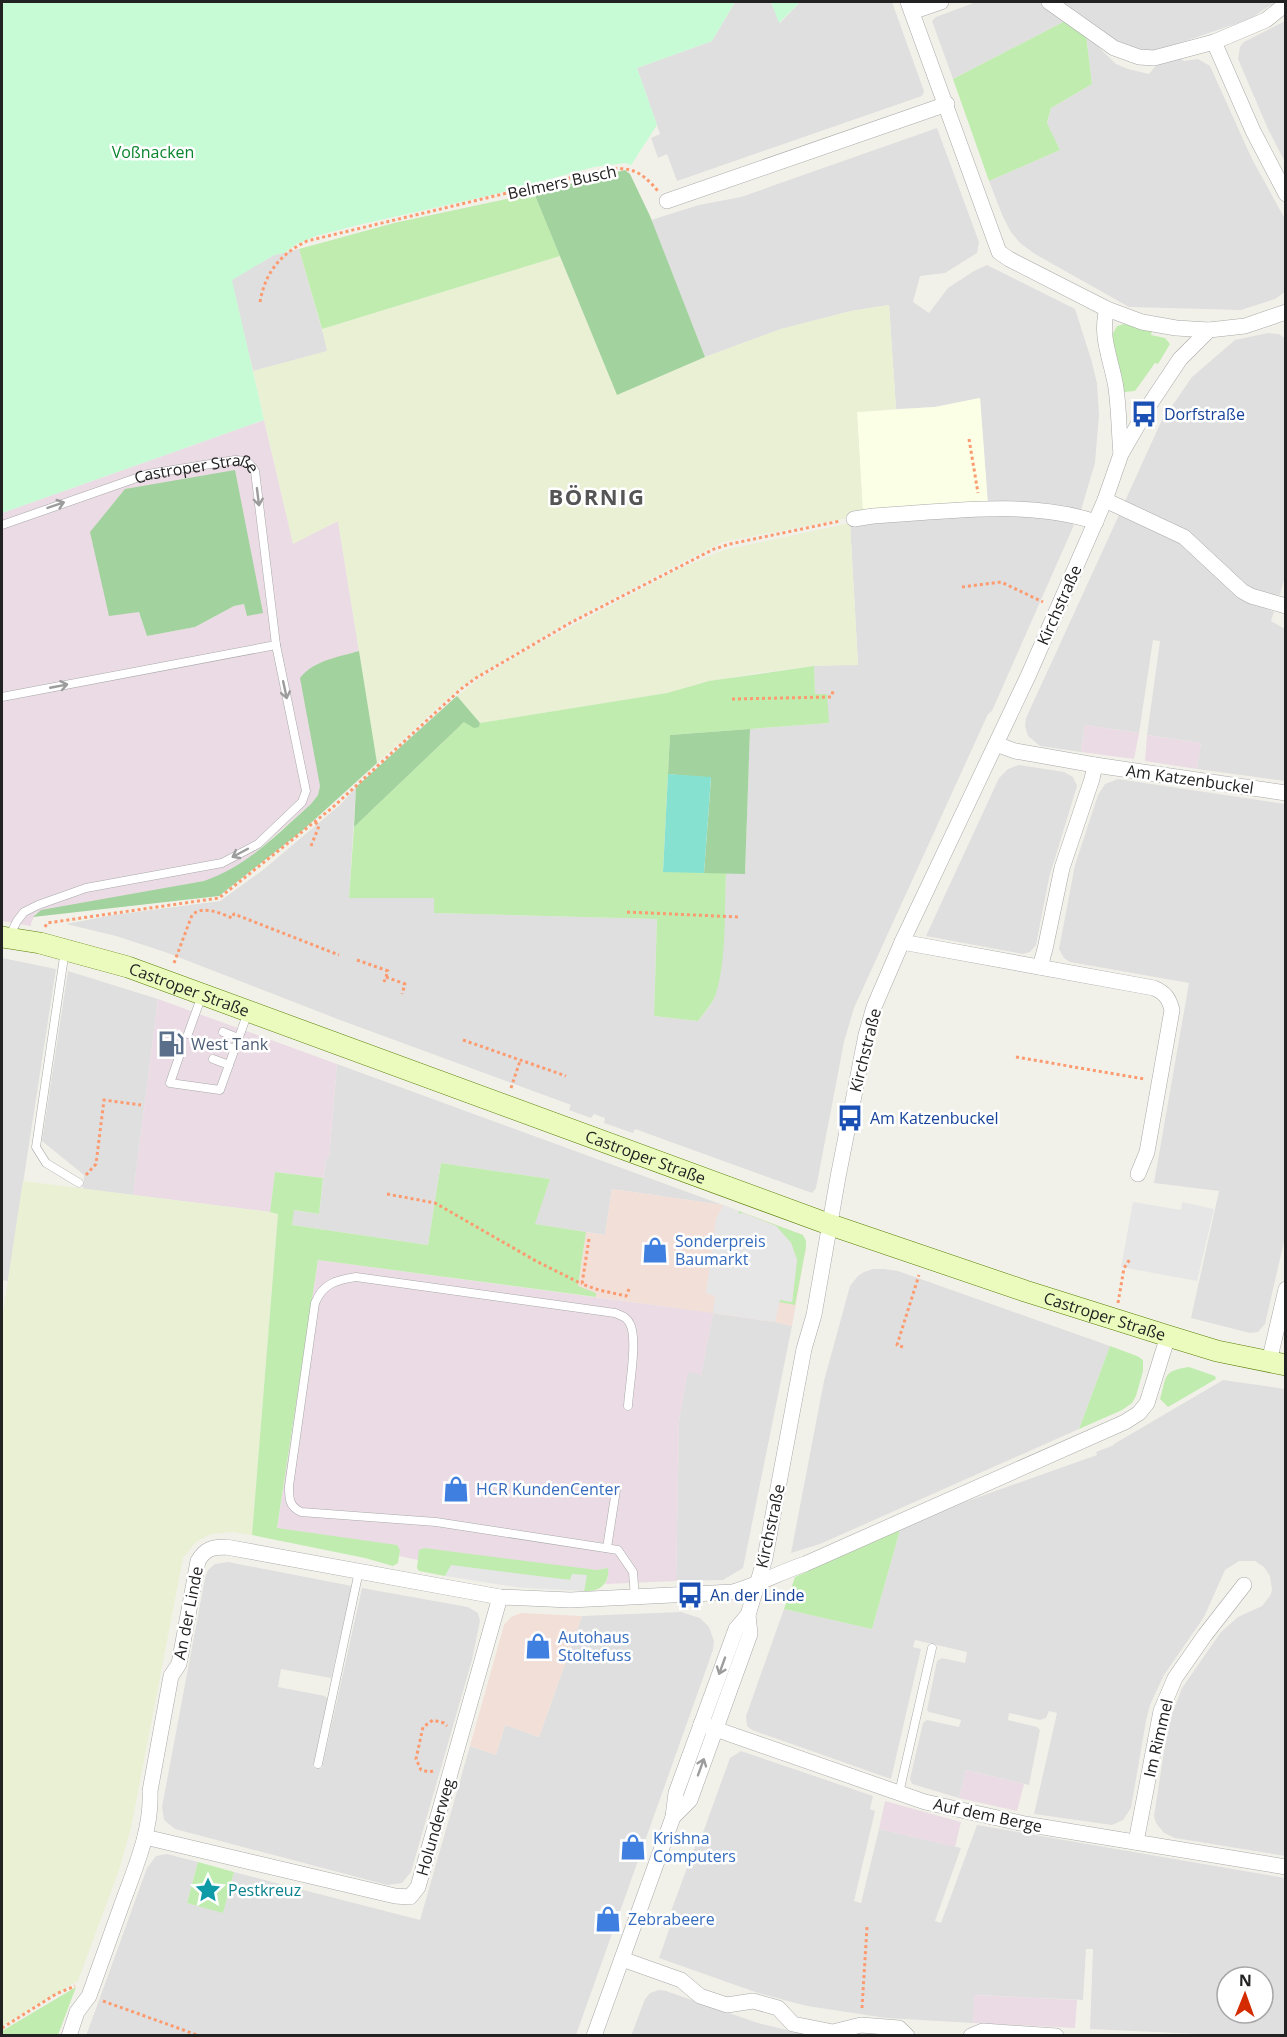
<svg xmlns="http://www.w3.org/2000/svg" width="1287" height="2037" font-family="'Open Sans',sans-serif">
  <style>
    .residential { fill: #e0dfdf; fill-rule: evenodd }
    .commercial { fill: #f2dfd8 }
    .industrial { fill: #ebdbe5; fill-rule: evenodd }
    .education { fill: #faffe5 }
    .farmland { fill: #e9f0d4 }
    .grass { fill: #c0ecaf }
    .forest { fill: #a2d29d }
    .park { fill: #c7fbd6 }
    .pitch { fill: #86e1d1 }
    .parking { fill: #e6e6e6 }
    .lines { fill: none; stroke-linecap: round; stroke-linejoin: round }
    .lane-casing { stroke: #a9a9a9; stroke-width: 9 }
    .street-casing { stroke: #a9a9a9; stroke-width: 16 }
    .secondary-casing { stroke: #587e03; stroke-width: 22 }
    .path { stroke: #fc9b70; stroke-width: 3; stroke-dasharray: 3 3; stroke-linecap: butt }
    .lane { stroke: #fff; stroke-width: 8 }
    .street { stroke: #fff; stroke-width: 15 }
    .secondary { stroke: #ebfbbe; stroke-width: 21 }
    .oneway { stroke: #9c9c9c }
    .labels { text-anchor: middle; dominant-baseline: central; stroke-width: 5; stroke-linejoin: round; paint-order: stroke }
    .park-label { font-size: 16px; fill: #0a852e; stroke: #fff }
    .street-label { font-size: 16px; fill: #222; stroke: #fff }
    .transit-label { font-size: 16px; fill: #164399; stroke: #fff; text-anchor: start }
    .service-label { font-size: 16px; fill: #4e5e75; stroke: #fff; text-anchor: start }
    .shop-label { font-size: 16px; fill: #366cbe; stroke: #fff; text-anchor: start }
    .culture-label { font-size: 16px; fill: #0d838f; stroke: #fff; text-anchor: start }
    .district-label { font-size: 22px; font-weight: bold; letter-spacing: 1.5px; fill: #555; stroke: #fff }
  </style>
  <rect width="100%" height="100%" fill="#f2f1e9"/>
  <g class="residential">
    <path d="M735,2H771L780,23L800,2H892L924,91L922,96L677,181L667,154L658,158L651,138L660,134L637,68L712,41Z"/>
    <path d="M976,2H1039L1067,20L953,79L932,21L936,17Z"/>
    <path d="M1057,2H1275L1250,19L1156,51H1144L1121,44Z"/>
    <path d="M1285,21V162L1268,129L1238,59L1240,47L1244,42Z"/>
    <path d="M1086,35L1116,64L1128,69L1149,74L1159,62L1177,56L1184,61L1198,59L1210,66L1252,159L1285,219V292L1275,299L1241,310L1129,307L1035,254L1020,243L1011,232L1003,217L989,181L1060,150L1047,124L1051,108L1092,84Z"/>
    <path d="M937,128L979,242L977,253L945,273L920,276L913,302L929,313L948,288L974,271L987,265L1075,309L1091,359L1097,383L1099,415L1095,463L1081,510L1010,503L988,505L980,398L935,407L896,409L889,305L851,311L781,329L705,357L651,220L699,205L741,197Z"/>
    <path d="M299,249L328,351L253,371L231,280L274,255Z"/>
    <path d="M1268,333L1279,334L1286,339V572L1280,595L1249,589L1187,531L1125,501L1161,422L1192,377L1235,340Z"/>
    <path d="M1025,513L1062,518L1074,525L992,711L988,714L854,1008L844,1042L816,1188L812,1193L635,1129L633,1133L604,1123L605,1118L594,1114L591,1118L569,1110L571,1105L340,1020L165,952L116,936L66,924L113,915L220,901L263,870L341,804L356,787L349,898H435L434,913L657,919L654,1016L698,1021L710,1006L715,995L721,969L726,873L745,874L750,729L829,723L815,694L814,666L858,664L850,523Z"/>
    <path d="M1119,515L1181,542L1241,598L1274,612L1271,621L1285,629V781L1197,769L1201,743L1147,735L1160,641L1153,640L1139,733L1085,725L1081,752L1040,746L1028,736L1025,726L1026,718Z"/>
    <path d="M1019,765L1064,772L1073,777L1077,786L1049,878L1036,945L1030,952L1023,954L926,936L999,778L1008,769Z"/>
    <path d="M1118,779L1285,804L1286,1233L1265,1324L1258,1332L1250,1333L1191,1318L1219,1191L1154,1183L1189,983L1070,962L1064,958L1059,949L1075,865L1098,795L1105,784Z"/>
    <path d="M2,958L56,969L8,1281L2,1280Z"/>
    <path d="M68,971L158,999L133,1195L83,1189L84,1175L42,1141Z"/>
    <path d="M337,1064L723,1205L612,1189L605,1235L586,1232L534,1224L550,1179L441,1163L428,1245L292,1225L293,1210L319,1214L324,1172L326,1159L329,1158Z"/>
    <path d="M873,1269H884L898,1271L1110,1346L1079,1429L820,1544L791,1553L824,1381L850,1286L858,1276L864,1272Z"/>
    <path d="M713,1313L775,1322L792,1326L743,1568L723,1580L676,1581L679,1420L688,1371L700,1374L701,1376Z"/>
    <path d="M1223,1380L1285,1389V1856L1175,1838L1164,1833L1156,1823L1154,1816L1168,1725L1182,1688L1221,1632L1238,1617L1262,1606L1270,1596L1272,1590L1270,1576L1264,1567L1255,1561H1239L1225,1570L1204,1617L1164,1675L1150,1705L1146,1721L1131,1808L1123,1820L1112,1825L1034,1814L1057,1713L1049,1711L1046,1718L1040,1720L1009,1713L1008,1720L1037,1727L1040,1730L1029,1785L966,1770L959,1798L912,1784L910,1779L923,1723L927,1720L959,1727L961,1720L929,1712L927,1710L937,1661L942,1658L965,1663L967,1652L915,1640L913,1647L921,1649L891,1779L752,1730L747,1726L746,1716L784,1609L872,1629L900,1530L959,1504L1097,1455L1096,1452L1114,1445V1444Z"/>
    <path d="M228,1562L352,1586L331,1678L281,1669L278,1687L325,1696L328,1700L313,1767L322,1768L362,1588L468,1607L478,1613L480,1621L472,1660L411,1872L402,1883L387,1885L175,1829L164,1820L162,1807L205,1578L208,1570L215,1564Z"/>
    <path d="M681,1612L700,1618L709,1627L714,1641L713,1650L576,2035L86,2036L147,1868L156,1856L167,1854L198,1862L187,1903L223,1912L234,1872L420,1920L470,1746L496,1755L505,1725L539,1737L582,1616Z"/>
    <path d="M741,1751L873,1796L870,1809L875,1811L854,1901L861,1903L879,1829L961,1848L935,1921L941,1923L977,1825L1285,1878V2035H1219L1090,2029L1093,1949H1086L1083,2000L975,1995L973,2023L886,2018L807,2006L758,1993L659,1958L671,1924L667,1922L697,1841L701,1838L730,1758ZM1227,1977H1263V2013H1227Z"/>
    <path d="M659,1990L666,1991L758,2023L808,2035L631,2036L645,1999L650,1993Z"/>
  </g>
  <g class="commercial">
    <path d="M612,1189L723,1205L803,1235L806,1241V1247L792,1326L775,1322L596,1297V1293L578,1287L586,1232L605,1235Z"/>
    <path d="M521,1613L582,1616L539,1737L505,1725L496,1755L470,1746L504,1625L511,1617Z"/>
  </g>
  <g class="industrial">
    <path d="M264,420L293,543L338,521L359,651L315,665L320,786L318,795L311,804L245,862L219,876L204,881L36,913L31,923V926L2,921V513ZM235,470L247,616L244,604L234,606L195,627L147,636L139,612Z"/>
    <path d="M1085,725L1139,733L1134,759L1081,752Z"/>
    <path d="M1147,735L1201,743L1197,769L1145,761Z"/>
    <path d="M158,999L337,1064L329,1158L326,1159L323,1178L275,1172L270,1212L133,1195Z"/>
    <path d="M318,1260L713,1313L701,1377L699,1374L688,1372L679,1420L676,1581L605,1584L608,1578L607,1568L597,1570L418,1560L399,1556L400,1550L277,1529Z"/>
    <path d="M966,1770L1024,1784L1017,1811L959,1798Z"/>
    <path d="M885,1801L961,1822L955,1847L879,1829Z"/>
    <path d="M974,1995L1077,2000L1075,2028L973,2023Z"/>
  </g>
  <path class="education" d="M980,398L988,505L863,515L857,412L935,407Z"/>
  <g class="farmland">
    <path d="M560,256L617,395L705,357L781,329L851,311L889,305L896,409L857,412L863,515L723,542L691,558L568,622L473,679L457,690L377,763L338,521L293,544L253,371L327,351L322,329Z"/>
    <path d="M850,523L858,665L814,666L757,673L701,683L667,693L480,723L457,696L478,680L530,648L681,568L724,550Z"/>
    <path d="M23,1181L278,1213L252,1535L233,1532L211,1534L196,1542L183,1558L131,1828L119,1870L78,1981L2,2026V1319Z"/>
  </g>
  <g class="grass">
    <path d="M1067,20L1086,35L1092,84L1051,108L1047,123L1060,150L989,181L953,79Z"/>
    <path d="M534,193L560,256L322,329L299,249L394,223Z"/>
    <path d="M1124,324L1152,331L1151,335L1165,338L1170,344L1158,364L1155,363L1135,391L1124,392L1112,335L1117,326Z"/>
    <path d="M814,666L815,694H827L829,723L670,735L663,871L726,873C724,913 727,956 716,994C712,1004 705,1012 698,1021L654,1016L657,919L434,913V898H349L354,827L464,722L479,727L480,723L667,693L709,681Z"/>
    <path d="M441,1163L550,1179L535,1224L586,1232L578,1286L596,1293V1297L318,1260L277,1528L397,1545L400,1550L398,1563L393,1566L365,1558L252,1535L278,1214L270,1212L275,1172L323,1178L319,1214L294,1210L292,1225L428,1245Z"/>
    <path d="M739,1211L803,1235L806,1241V1247L795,1305L779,1302L780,1299L792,1302L797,1260L791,1243L776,1226L743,1213L739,1214Z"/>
    <path d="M1110,1346L1137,1356L1143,1360V1371L1136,1396L1132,1403L1122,1410L1079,1429Z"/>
    <path d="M1189,1367L1215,1376L1216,1379L1168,1407L1160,1399C1167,1376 1162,1371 1189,1367Z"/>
    <path d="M900,1530L872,1629L784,1609L795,1577Z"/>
    <path d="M424,1548L597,1570L608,1568C610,1584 599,1592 584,1591L586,1575L571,1580L526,1576L448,1574L445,1576L419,1571L417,1568L419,1550Z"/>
    <path d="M198,1862L234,1872L223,1913L187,1903Z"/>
    <path d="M76,1987L58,2035H2V2031Z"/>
  </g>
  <g class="forest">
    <path d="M625,170L630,174L650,216L705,357L617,395L534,193Z"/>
    <path d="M235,470L263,613L247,616L244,604L234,606L195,627L147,636L139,612L109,616L90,532L125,489Z"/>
    <path d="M359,651L377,763L302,831L219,896L33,917L41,910L204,881C248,866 277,834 311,804L318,795L320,786L300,678C314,660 339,657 359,651Z"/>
    <path d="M457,696L480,723L479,727L474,728L464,722L354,827L356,787Z"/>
    <path d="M750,729L745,874L704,873L711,778L668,774L670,735Z"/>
  </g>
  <g class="park">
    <path d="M11,2H735L712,41L637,68L657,125L631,165L625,163L594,167L492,195L358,225L316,236L297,244L284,253L274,255L232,280L264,420L2,513V4Z"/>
    <path d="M771,2H800L779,23Z"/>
  </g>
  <path class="pitch" d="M668,774L711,777L704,873L663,872Z"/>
  <g class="parking">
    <path d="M1133,1202L1181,1210L1182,1202L1214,1209L1197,1281L1121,1267Z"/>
    <path d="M723,1205L739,1211V1214L743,1213L776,1226L791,1243L797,1260L792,1302L780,1300L775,1322L713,1313L715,1296L706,1293L716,1219Z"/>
    <path d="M451,1565L570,1580L572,1574L587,1575L584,1591L522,1588L445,1576Z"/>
  </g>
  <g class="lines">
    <g class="lane-casing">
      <g id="lane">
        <path id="s1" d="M2,525L148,474L235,460C245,460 250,462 255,471L276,645L306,791L302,802L258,844L222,863L86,888L38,905L24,912L17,921L9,937"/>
        <path d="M2,697L276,645"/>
        <path d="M65,950L36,1147L46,1163L79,1183"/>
        <path d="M223,1032L238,1038"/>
        <path d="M188,1034L202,995"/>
        <path d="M219,1043L234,1049"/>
        <path d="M179,1057L170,1083L220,1090L248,1012"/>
        <path d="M213,1059L229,1065"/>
        <path d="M628,1406C629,1388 638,1338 630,1324C627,1317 622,1316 615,1313L356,1277C337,1280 323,1283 315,1303L289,1486C289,1499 289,1506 301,1512L436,1522L618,1550L633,1572L635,1598"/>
        <path d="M607,1548L616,1490"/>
        <path d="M318,1764L359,1571"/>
        <path d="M899,1793L932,1648"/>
      </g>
    </g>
    <g class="street-casing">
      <g id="street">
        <path d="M908,2L999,252L1009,259L1107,309L1142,322L1176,328L1209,330L1245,326L1286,312"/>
        <path d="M1049,2L1114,48L1139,57L1154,58L1214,42L1266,20L1286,4"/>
        <path d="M912,12L941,2"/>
        <path d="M1214,42L1253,131L1286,194"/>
        <path d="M667,201L947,104"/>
        <path d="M1107,309C1099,337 1112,361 1116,388C1119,410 1119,432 1121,454"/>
        <path d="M1105,500L1184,537L1242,591L1251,596L1286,606"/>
        <path d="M854,519L873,516C945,512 1027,499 1096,522"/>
        <path d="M996,744L1015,751L1095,765L1286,793"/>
        <path d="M902,942L1154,988C1165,993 1169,998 1172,1010L1147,1152L1138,1174"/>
        <path d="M1040,967L1045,949L1062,868L1092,779L1095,765"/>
        <path d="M1269,1362L1286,1289"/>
        <path d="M701,1724L925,1802L1025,1824L1286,1867"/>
        <path d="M673,1817L690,1800L750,1634L748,1615L765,1558L804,1349L814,1315L838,1177L866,1035L874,1007L902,942L1029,674L1105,500L1121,454L1150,404L1180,359L1209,330"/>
        <path d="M145,1837L395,1896L410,1897L418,1887L500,1597"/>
        <path d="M1136,1842L1161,1711L1175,1678L1205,1635L1244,1585"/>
        <path d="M622,1959L681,1980L700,1996L727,2005L753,2001L778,2008L793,2024L833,2032L861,2025L899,2028L907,2036"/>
        <path d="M69,2036L77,2012L89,1996C100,1966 111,1935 122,1904C135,1868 152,1830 150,1791L171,1676L179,1664L198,1561C205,1549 212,1547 226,1547L500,1597L570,1600L733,1592C758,1585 780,1572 805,1564L1125,1422L1139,1413L1147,1403L1168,1336"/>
        <path d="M594,2036L673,1817L676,1793L736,1629L748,1615"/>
        <path d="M971,2036L983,2031L1056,2036"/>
      </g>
    </g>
    <g class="secondary-casing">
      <g id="secondary">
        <path id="s2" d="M2,937L40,943L128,967L831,1225L1025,1291L1168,1336L1217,1351L1286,1365"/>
      </g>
    </g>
    <g class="path">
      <path d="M260,302C265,273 280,254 307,241L603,170C630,166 640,170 658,191"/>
      <path d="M969,439L978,493"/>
      <path d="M962,587L1001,582L1043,602"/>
      <path d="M732,699L831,697L834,689"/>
      <path d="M311,846L319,826L315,822"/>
      <path d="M627,912L739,917"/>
      <path d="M45,927L47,923L219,898L332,808L461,689L476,678L570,623L714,549L730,544L840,521"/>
      <path d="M357,960L388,971L384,982"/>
      <path d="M174,963L192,915C203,905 220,913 232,918L234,914L339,955"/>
      <path d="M386,977L405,984L402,994"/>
      <path d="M463,1040L566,1076"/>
      <path d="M1016,1057L1144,1079"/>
      <path d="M511,1088L520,1061"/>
      <path d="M86,1175L96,1164L104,1100L141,1105"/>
      <path d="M387,1194L435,1203L536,1261L582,1284"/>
      <path d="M589,1239L582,1284L599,1290L626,1296L629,1289"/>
      <path d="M1118,1303L1124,1268L1130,1259"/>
      <path d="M903,1347L897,1345L919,1275"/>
      <path d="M433,1771L429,1772L421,1770L416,1759L423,1727L433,1720L444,1723L447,1726"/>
      <path d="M103,2001L200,2036"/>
      <path d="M862,2008L867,1927"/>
      <path d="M2,2028L56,1994L75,1986"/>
    </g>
    <use href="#lane" class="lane"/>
    <use href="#street" class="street"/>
    <use href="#secondary" class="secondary"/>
  </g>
  <defs><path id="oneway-shaft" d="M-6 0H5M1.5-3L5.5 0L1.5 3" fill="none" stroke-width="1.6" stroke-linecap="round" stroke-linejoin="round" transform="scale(1.5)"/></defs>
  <g class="oneway">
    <use href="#oneway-shaft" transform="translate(258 497) rotate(83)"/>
    <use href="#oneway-shaft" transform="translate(56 505) rotate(-19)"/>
    <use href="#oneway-shaft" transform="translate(59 686) rotate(-11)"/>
    <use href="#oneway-shaft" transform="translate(285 690) rotate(78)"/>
    <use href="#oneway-shaft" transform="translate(240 853) rotate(152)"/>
    <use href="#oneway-shaft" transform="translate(722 1666) rotate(110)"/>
    <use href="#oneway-shaft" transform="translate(701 1767) rotate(-70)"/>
  </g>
  <defs>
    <g id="bus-bare" transform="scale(2.07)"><path d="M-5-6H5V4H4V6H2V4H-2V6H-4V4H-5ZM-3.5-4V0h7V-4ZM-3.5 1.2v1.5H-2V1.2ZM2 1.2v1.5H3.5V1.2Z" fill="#1a4fb4" stroke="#fff" stroke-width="2.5" paint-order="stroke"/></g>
    <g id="fuel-bare" transform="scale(2.07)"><path d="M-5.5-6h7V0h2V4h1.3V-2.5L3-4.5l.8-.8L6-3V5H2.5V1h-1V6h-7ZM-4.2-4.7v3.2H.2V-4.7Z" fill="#5c6f8a" stroke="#fff" stroke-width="2.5" paint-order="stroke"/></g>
    <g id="shop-bare" transform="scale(2.07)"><path d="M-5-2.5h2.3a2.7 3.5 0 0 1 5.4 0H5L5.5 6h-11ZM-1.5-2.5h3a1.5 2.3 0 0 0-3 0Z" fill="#3f7fe0" stroke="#fff" stroke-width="2.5" paint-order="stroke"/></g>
    <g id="sight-bare" transform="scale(2.07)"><path d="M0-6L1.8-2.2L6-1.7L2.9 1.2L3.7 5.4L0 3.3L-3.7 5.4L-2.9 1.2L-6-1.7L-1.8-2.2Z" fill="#0f9aa8" stroke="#fff" stroke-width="2.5" paint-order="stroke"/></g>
  </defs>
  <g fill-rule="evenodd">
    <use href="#bus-bare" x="1144" y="414"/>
    <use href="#fuel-bare" x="171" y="1044"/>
    <use href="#bus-bare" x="850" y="1118"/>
    <use href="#shop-bare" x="655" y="1250"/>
    <use href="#shop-bare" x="456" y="1489"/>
    <use href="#bus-bare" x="690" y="1595"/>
    <use href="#shop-bare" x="538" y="1646"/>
    <use href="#shop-bare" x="633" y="1847"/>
    <use href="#sight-bare" x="208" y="1890"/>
    <use href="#shop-bare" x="608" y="1919"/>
  </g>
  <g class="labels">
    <g class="park-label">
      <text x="153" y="152">Voßnacken</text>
    </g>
    <g class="street-label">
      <text transform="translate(562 182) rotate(-12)">Belmers Busch</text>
      <text stroke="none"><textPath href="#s1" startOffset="204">Castroper Straße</textPath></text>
      <text transform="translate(1059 605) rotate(-66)">Kirchstraße</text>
      <text transform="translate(1190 779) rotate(8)">Am Katzenbuckel</text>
      <text stroke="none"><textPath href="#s2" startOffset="195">Castroper Straße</textPath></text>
      <text transform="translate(865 1050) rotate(-76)">Kirchstraße</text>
      <text stroke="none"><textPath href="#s2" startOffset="681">Castroper Straße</textPath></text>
      <text stroke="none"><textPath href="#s2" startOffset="1167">Castroper Straße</textPath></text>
      <text transform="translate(770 1526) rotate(-78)">Kirchstraße</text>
      <text transform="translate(188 1613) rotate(-79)">An der Linde</text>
      <text transform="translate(1158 1738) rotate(-77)">Im Rimmel</text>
      <text transform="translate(988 1815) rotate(12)">Auf dem Berge</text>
      <text transform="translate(435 1827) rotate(-74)">Holunderweg</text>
    </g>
    <g class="transit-label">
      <text x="1164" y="414">Dorfstraße</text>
      <text x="870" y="1118">Am Katzenbuckel</text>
      <text x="710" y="1595">An der Linde</text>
    </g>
    <g class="service-label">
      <text x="191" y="1044">West Tank</text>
    </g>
    <g class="shop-label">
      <text x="675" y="1241">Sonderpreis<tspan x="675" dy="18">Baumarkt</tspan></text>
      <text x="476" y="1489">HCR KundenCenter</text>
      <text x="558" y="1637">Autohaus<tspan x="558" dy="18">Stoltefuss</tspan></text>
      <text x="653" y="1838">Krishna<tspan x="653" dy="18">Computers</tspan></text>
      <text x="628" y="1919">Zebrabeere</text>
    </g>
    <g class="culture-label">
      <text x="228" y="1890">Pestkreuz</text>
    </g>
    <g class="district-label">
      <text x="597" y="496">BÖRNIG</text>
    </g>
  </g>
  <rect width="1287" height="2037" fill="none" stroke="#222222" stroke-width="6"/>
  <g transform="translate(1245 1995) rotate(1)"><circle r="28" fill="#ffffff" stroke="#a7a7a7" stroke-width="1.5"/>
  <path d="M0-4.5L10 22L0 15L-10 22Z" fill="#d42b00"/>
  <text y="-9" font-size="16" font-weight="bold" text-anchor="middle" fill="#222222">N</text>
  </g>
</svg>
